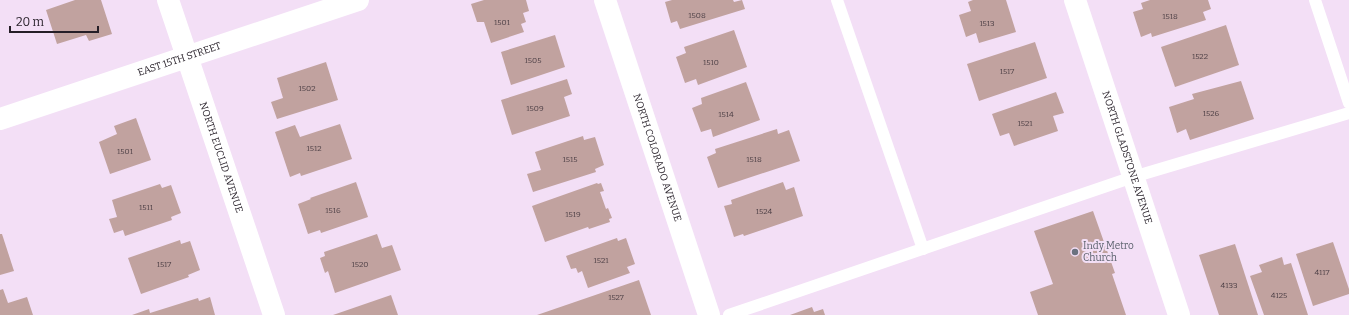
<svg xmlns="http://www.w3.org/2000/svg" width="1349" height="315" font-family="Bitter,serif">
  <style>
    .building { fill: #c1a29f }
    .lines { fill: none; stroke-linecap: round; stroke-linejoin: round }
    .lane { stroke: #fff; stroke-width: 12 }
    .street { stroke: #fff; stroke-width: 22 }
    .worship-dot { fill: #6b7280; stroke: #f3dff6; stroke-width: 1.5 }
    .labels { text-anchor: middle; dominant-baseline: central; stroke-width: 4; stroke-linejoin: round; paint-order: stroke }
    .number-label { font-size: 8px; fill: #4c3f45 }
    .street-label { font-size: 10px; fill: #251e27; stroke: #f3dff6 }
    .worship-label { font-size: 10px; fill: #5b616d; stroke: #f3dff6; text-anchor: start }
  </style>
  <rect width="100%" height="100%" fill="#f3dff6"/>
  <g class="building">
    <path d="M75,0H101L112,34L89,41L86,35L57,44L46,10Z"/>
    <path d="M484,0H526L529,11L523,13L526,22L521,24L524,32L491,43L484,22H477L471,4Z"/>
    <path d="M672,0H733L734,2L742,0L745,9L680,29L677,21L671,23L665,2Z"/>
    <path d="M973,0H1006L1016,32L979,43L976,33L966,37L959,15L971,11L968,2Z"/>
    <path d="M1150,0H1208L1211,9L1203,12L1206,20L1152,37L1151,33L1141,37L1133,12L1143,9L1141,3Z"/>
    <path d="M1226,25L1239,65L1175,87L1161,47Z"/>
    <path d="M734,30L747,67L698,85L696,79L685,83L676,57L686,53L684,47Z"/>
    <path d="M555,35L565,67L511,85L501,52Z"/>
    <path d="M1035,42L1047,78L979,101L967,64Z"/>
    <path d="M326,62L338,100L277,119L271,102L283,98L277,78Z"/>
    <path d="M567,79L572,94L564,97L570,116L512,135L501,100Z"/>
    <path d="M1241,81L1254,119L1190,140L1186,129L1177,133L1169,107L1194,99L1192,94Z"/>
    <path d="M746,82L760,120L713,137L711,129L701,132L692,108L702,104L701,98Z"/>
    <path d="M1056,92L1064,113L1053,116L1058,131L1014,146L1009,133L1000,136L992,114Z"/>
    <path d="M136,118L151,160L110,174L99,142L117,134L114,126Z"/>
    <path d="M340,124L352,159L301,176L300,173L290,177L275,132L295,125L300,137Z"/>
    <path d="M777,129L778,134L789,130L800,161L718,188L707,157L716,153L715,149Z"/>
    <path d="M583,136L584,140L595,137L604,165L595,169L596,172L533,192L527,174L541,170L535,152Z"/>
    <path d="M356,182L368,217L321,233L320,230L308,234L298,204L311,199L310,198Z"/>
    <path d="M783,182L786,190L794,187L803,216L744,236L743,234L734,237L724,206L732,204L731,200Z"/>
    <path d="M597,183L598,184L601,183L604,191L600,192L606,209L608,208L612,218L609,219L610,222L589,229L588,227L545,242L532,206Z"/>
    <path d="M160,184L162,188L171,185L181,213L171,217L172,220L125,236L123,230L114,233L109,219L117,217L112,200Z"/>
    <path d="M1093,211L1115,273L1112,274L1126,315H1038L1030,292L1053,284L1034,231Z"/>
    <path d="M0,234H2L14,271L0,275Z"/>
    <path d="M377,234L382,248L392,245L401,270L335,293L328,271L325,273L320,258L325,256L324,252Z"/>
    <path d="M617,238L618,241L626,238L635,264L627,267L630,273L588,288L582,271L578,273L576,268L571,269L566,256Z"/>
    <path d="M180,240L181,244L190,241L200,270L188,275L189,277L141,294L128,258Z"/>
    <path d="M1333,242L1349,289V294L1313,306L1296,254Z"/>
    <path d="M1235,244L1258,315H1219L1199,255Z"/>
    <path d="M1282,257L1284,265L1291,263L1308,315H1264L1250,276L1262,272L1259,265Z"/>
    <path d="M639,280L651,315H537Z"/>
    <path d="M3,289L8,303L27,297L33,315H0V290Z"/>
    <path d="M391,295L398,315H333Z"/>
    <path d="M210,297L215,315H132L149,309L150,313L198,298L199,301Z"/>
    <path d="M812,307L814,312L823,309L825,315H790Z"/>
  </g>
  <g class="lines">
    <g class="lane">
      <path d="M837,0L923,249"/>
      <path d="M1315,0L1349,103"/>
      <path d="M729,315L1133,177L1349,113"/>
    </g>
    <g class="street">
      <path id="s1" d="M168,0L274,315"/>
      <path id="s2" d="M605,0L709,315"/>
      <path id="s3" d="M1075,0L1179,315"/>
      <path id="s4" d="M0,119L358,0"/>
    </g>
  </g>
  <circle class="worship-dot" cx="1075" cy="252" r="4"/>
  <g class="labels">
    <g class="number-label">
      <text x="697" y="15">1508</text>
      <text x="1170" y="16">1518</text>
      <text x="502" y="22">1501</text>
      <text x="987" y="23">1513</text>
      <text x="1200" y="56">1522</text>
      <text x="533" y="60">1505</text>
      <text x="711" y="62">1510</text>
      <text x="1007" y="71">1517</text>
      <text x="307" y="88">1502</text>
      <text x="535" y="108">1509</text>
      <text x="1211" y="113">1526</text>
      <text x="726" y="114">1514</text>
      <text x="1025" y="123">1521</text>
      <text x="314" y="148">1512</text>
      <text x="125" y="151">1501</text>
      <text x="570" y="159">1515</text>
      <text x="754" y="159">1518</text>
      <text x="146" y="207">1511</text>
      <text x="333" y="210">1516</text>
      <text x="764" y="211">1524</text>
      <text x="573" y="214">1519</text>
      <text x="601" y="260">1521</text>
      <text x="164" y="264">1517</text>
      <text x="360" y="264">1520</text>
      <text x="1322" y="272">4117</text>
      <text x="1229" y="285">4133</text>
      <text x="1279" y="295">4125</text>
      <text x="616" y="297">1527</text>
    </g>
    <g class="street-label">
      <text stroke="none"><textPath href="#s4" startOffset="189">EAST 15TH STREET</textPath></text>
      <text stroke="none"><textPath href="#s1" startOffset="166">NORTH EUCLID AVENUE</textPath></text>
      <text stroke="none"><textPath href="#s2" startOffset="166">NORTH COLORADO AVENUE</textPath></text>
      <text stroke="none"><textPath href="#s3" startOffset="166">NORTH GLADSTONE AVENUE</textPath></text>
    </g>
    <g class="worship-label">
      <text x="1083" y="246">Indy Metro<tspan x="1083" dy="12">Church</tspan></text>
    </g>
  </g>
  <path d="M10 26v6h88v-6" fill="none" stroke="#251e27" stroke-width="2"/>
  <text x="16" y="26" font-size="12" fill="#251e27" stroke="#f3dff6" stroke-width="3" paint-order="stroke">20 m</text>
</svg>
